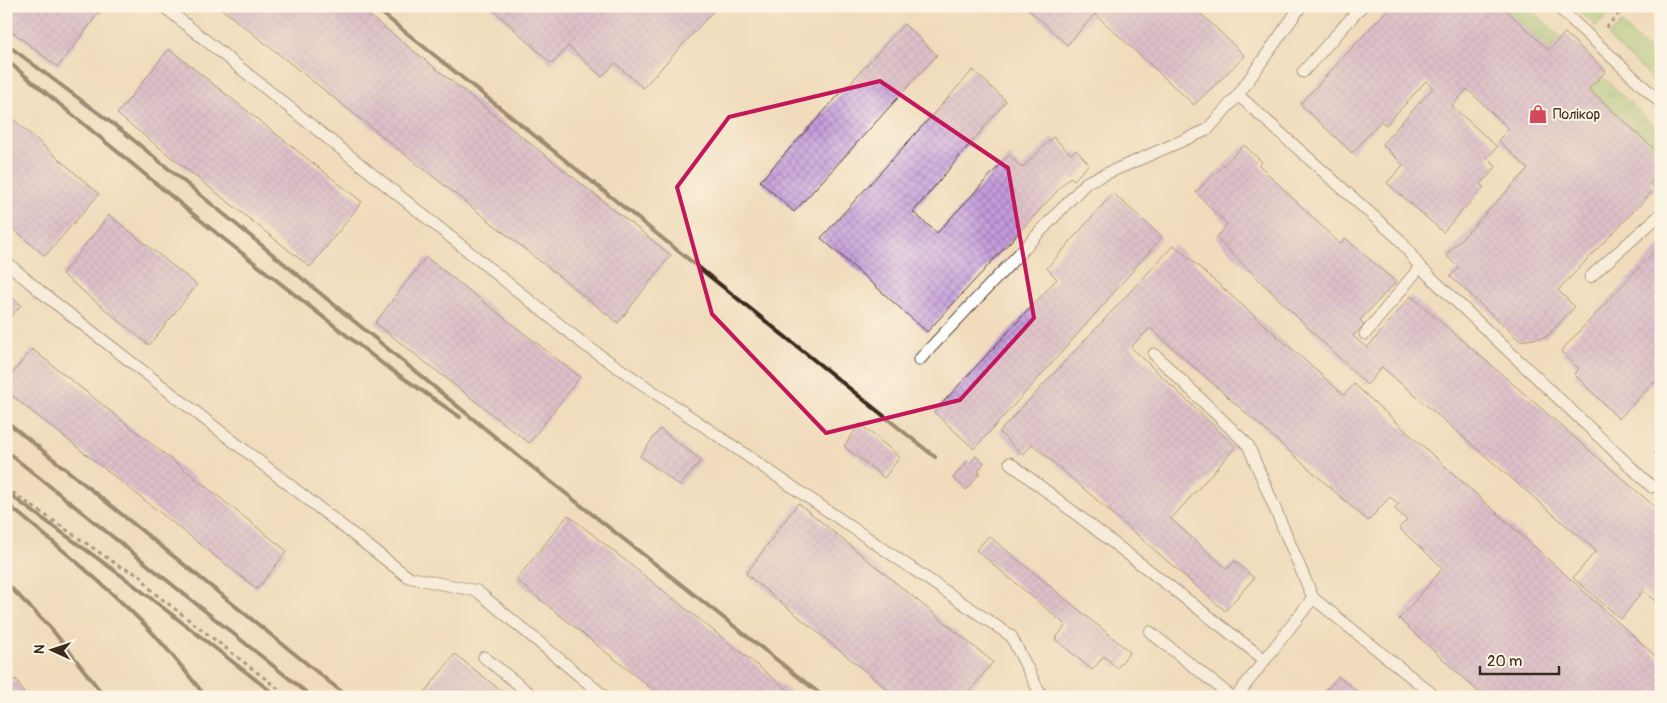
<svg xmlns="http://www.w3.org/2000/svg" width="1667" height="703" font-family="Pangolin,sans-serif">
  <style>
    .grass { fill: url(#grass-tufts); stroke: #69784a }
    .building { fill: url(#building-cross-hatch) }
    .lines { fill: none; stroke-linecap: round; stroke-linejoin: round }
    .service-casing { stroke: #564536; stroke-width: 13 }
    .path { stroke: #564536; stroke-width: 3; stroke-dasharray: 4 4; stroke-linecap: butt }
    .service { stroke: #fff; stroke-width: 11 }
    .rail { stroke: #3b2a1e; stroke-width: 4 }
    .marked { fill: none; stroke: #c2185b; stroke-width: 4; stroke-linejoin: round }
    .labels { text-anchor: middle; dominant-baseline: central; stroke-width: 4; stroke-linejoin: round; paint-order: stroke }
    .poi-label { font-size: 14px; fill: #3b2a1e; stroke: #fcf5e5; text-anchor: start }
  </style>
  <defs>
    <pattern id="grass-tufts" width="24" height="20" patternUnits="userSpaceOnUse" patternTransform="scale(1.25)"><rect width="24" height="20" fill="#97c777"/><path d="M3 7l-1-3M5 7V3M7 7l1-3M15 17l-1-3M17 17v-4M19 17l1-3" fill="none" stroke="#7ca261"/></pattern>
    <pattern id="building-cross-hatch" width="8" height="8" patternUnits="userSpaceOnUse" patternTransform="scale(1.25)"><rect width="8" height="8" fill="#c49bdc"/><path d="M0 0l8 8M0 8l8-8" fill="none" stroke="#a07fb2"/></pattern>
  </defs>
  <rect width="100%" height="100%" fill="#fcf5e5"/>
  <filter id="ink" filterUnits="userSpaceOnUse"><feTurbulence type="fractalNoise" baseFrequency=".02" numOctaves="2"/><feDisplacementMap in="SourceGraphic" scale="10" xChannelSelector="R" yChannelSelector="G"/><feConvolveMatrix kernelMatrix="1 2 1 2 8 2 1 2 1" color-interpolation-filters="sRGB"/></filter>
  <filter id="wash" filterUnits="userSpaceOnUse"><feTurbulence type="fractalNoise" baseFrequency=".0096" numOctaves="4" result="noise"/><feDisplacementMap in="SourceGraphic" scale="20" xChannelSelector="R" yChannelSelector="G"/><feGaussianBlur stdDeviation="1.12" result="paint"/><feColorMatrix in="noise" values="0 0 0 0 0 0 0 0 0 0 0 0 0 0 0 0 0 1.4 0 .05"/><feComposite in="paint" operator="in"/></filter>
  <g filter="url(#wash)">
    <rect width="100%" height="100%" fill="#f0dcbc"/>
    <g class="grass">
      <path d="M1502,6H1528L1561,37L1549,50Z"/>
      <path d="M1574,6H1603L1610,13L1596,27Z"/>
      <path d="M1621,23L1661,61V87L1608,37Z"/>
      <path d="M1602,76L1661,132V155L1589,89Z"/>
    </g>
    <g id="blocks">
      <g class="building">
        <path d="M6,6H104L58,67L6,27Z"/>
        <path d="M218,6H357L671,255L618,323Z"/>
        <path d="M489,6H718L643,88L615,63L602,77L568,46L552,64Z"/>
        <path d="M1025,6H1193L1245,56L1194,105L1095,14L1067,45Z"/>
        <path d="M1391,6H1502L1549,50L1565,33L1606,71L1589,89L1661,155V171L1650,183L1655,189L1558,290L1575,307L1546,337L1520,341L1450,276L1459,268L1446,255L1528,169L1498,140L1509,129L1467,89L1452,106L1497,147L1487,158L1496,167L1480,185L1484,187L1443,232L1387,183L1403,165L1382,144L1433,88L1426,81L1386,125L1381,121L1352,153L1300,104Z"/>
        <path d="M904,24L937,55L794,212L760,181Z"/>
        <path d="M169,49L362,202L310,267L117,114Z"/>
        <path d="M973,70L1006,101L913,212L937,233L1009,155L1022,168L1053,137L1071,154L1076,150L1089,164L1074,180L1070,177L927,332L821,238Z"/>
        <path d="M6,113L99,194L45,256L6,223Z"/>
        <path d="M1244,145L1262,162L1259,165L1273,179L1340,244L1345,238L1396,282L1360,320L1364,325L1353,336L1367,348L1411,296L1661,512V594L1655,601L1643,591L1621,619L1573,578L1596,551L1382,367L1367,385L1216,238L1227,225L1196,192Z"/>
        <path d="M1113,193L1162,237L1062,352L974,449L934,412L1057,279L1047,268Z"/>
        <path d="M109,215L197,285L149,345L62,274Z"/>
        <path d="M1661,244V388L1654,382L1619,419L1574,374L1579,369L1561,351Z"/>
        <path d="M1174,245L1344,395L1354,384L1661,661V697H1484L1399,619L1443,568L1399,528L1407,520L1394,508L1399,504L1390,497L1368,521L1150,328L1131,347L1236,447L1171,519L1227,569L1235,561L1254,578L1225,611L1032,444L1023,455L999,432Z"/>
        <path d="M426,257L580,377L529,443L375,323Z"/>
        <path d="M6,293L21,305L6,323Z"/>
        <path d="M32,349L287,551L257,589L6,391V381Z"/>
        <path d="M860,424L900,457L884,478L844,446Z"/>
        <path d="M660,429L701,460L680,486L640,456Z"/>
        <path d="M1661,446V459L1654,453Z"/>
        <path d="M976,456L984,463L978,471L980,473L966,490L953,478L967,461L970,463Z"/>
        <path d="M798,503L993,662L965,697H897L746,574Z"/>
        <path d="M568,515L797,697H662L516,580Z"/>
        <path d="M989,536L1130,652L1117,668L1104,656L1092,670L1055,639L1066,625L976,550Z"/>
        <path d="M455,654L509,697H421Z"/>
        <path d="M1338,676L1365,697H1321Z"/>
        <path d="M16,679L26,697H6V685Z"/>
      </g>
    </g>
  </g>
  <g filter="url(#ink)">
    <use href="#blocks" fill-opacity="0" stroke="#564536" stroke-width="1"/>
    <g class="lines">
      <g class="service-casing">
        <g id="service">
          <path d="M163,6L585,345L1011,636L1042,697"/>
          <path d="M1557,6L1661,103"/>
          <path d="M1303,72L1362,6"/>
          <path d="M1238,95L1400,240L1420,267L1652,487"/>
          <path d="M6,262L41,292L408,577L477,591L605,697"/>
          <path d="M1590,277L1661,214"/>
          <path d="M1365,334L1420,267"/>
          <path d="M1154,354L1248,445L1313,598L1436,697"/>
          <path d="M919,360L1087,182L1207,130L1238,95L1301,6"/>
          <path d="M1010,463L1265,660"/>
          <path d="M1150,632L1232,697"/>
          <path d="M484,657L534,697"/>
          <path d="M1236,697L1313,598"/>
        </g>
      </g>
      <g class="path">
        <path d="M1606,28L1619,13"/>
        <path d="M6,488L119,566L140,575L153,592L289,697"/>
      </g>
      <use href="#service" class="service"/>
      <g class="rail">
        <path d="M373,6L935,457"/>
        <path d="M6,44L125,133L517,455L824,697"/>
        <path d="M6,60L210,228L383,364L460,417"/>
        <path d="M6,421L348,697"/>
        <path d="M6,451L312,697"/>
        <path d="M6,492L126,579L278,697"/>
        <path d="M6,503C53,542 101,581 144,624C167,647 186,672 206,697"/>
        <path d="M6,583L50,627L105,697"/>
      </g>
    </g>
  </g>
  <path d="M0 0H1667V703H0ZM880,81L1008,168L1034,318L960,400L826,433L712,314L677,187L729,117Z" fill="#f0dcbc" fill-opacity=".55" fill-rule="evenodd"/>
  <path class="marked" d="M880,81L1008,168L1034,318L960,400L826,433L712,314L677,187L729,117Z"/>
  <defs>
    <g id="shop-bare" transform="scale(1.5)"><path d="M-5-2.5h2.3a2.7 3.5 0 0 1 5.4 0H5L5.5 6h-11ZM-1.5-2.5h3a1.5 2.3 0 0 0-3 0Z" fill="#d1495b" stroke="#fcf5e5" stroke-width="2.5" paint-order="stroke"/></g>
  </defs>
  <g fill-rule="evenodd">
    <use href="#shop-bare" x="1538" y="114"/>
  </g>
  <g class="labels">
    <g class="poi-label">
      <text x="1553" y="114">Полікор</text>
    </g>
  </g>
  <rect width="1667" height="703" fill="none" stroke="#fcf5e5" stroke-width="25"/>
  <g transform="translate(52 650) rotate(273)" stroke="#fcf5e5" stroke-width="4" paint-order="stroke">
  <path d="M0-4L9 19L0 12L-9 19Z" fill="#3b2a1e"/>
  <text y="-8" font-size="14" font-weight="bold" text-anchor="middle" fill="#3b2a1e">N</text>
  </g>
  <path d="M1480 666v8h79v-8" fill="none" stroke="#3b2a1e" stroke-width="2.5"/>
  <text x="1487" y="666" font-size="15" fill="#3b2a1e" stroke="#fcf5e5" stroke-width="4" paint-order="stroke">20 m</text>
</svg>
